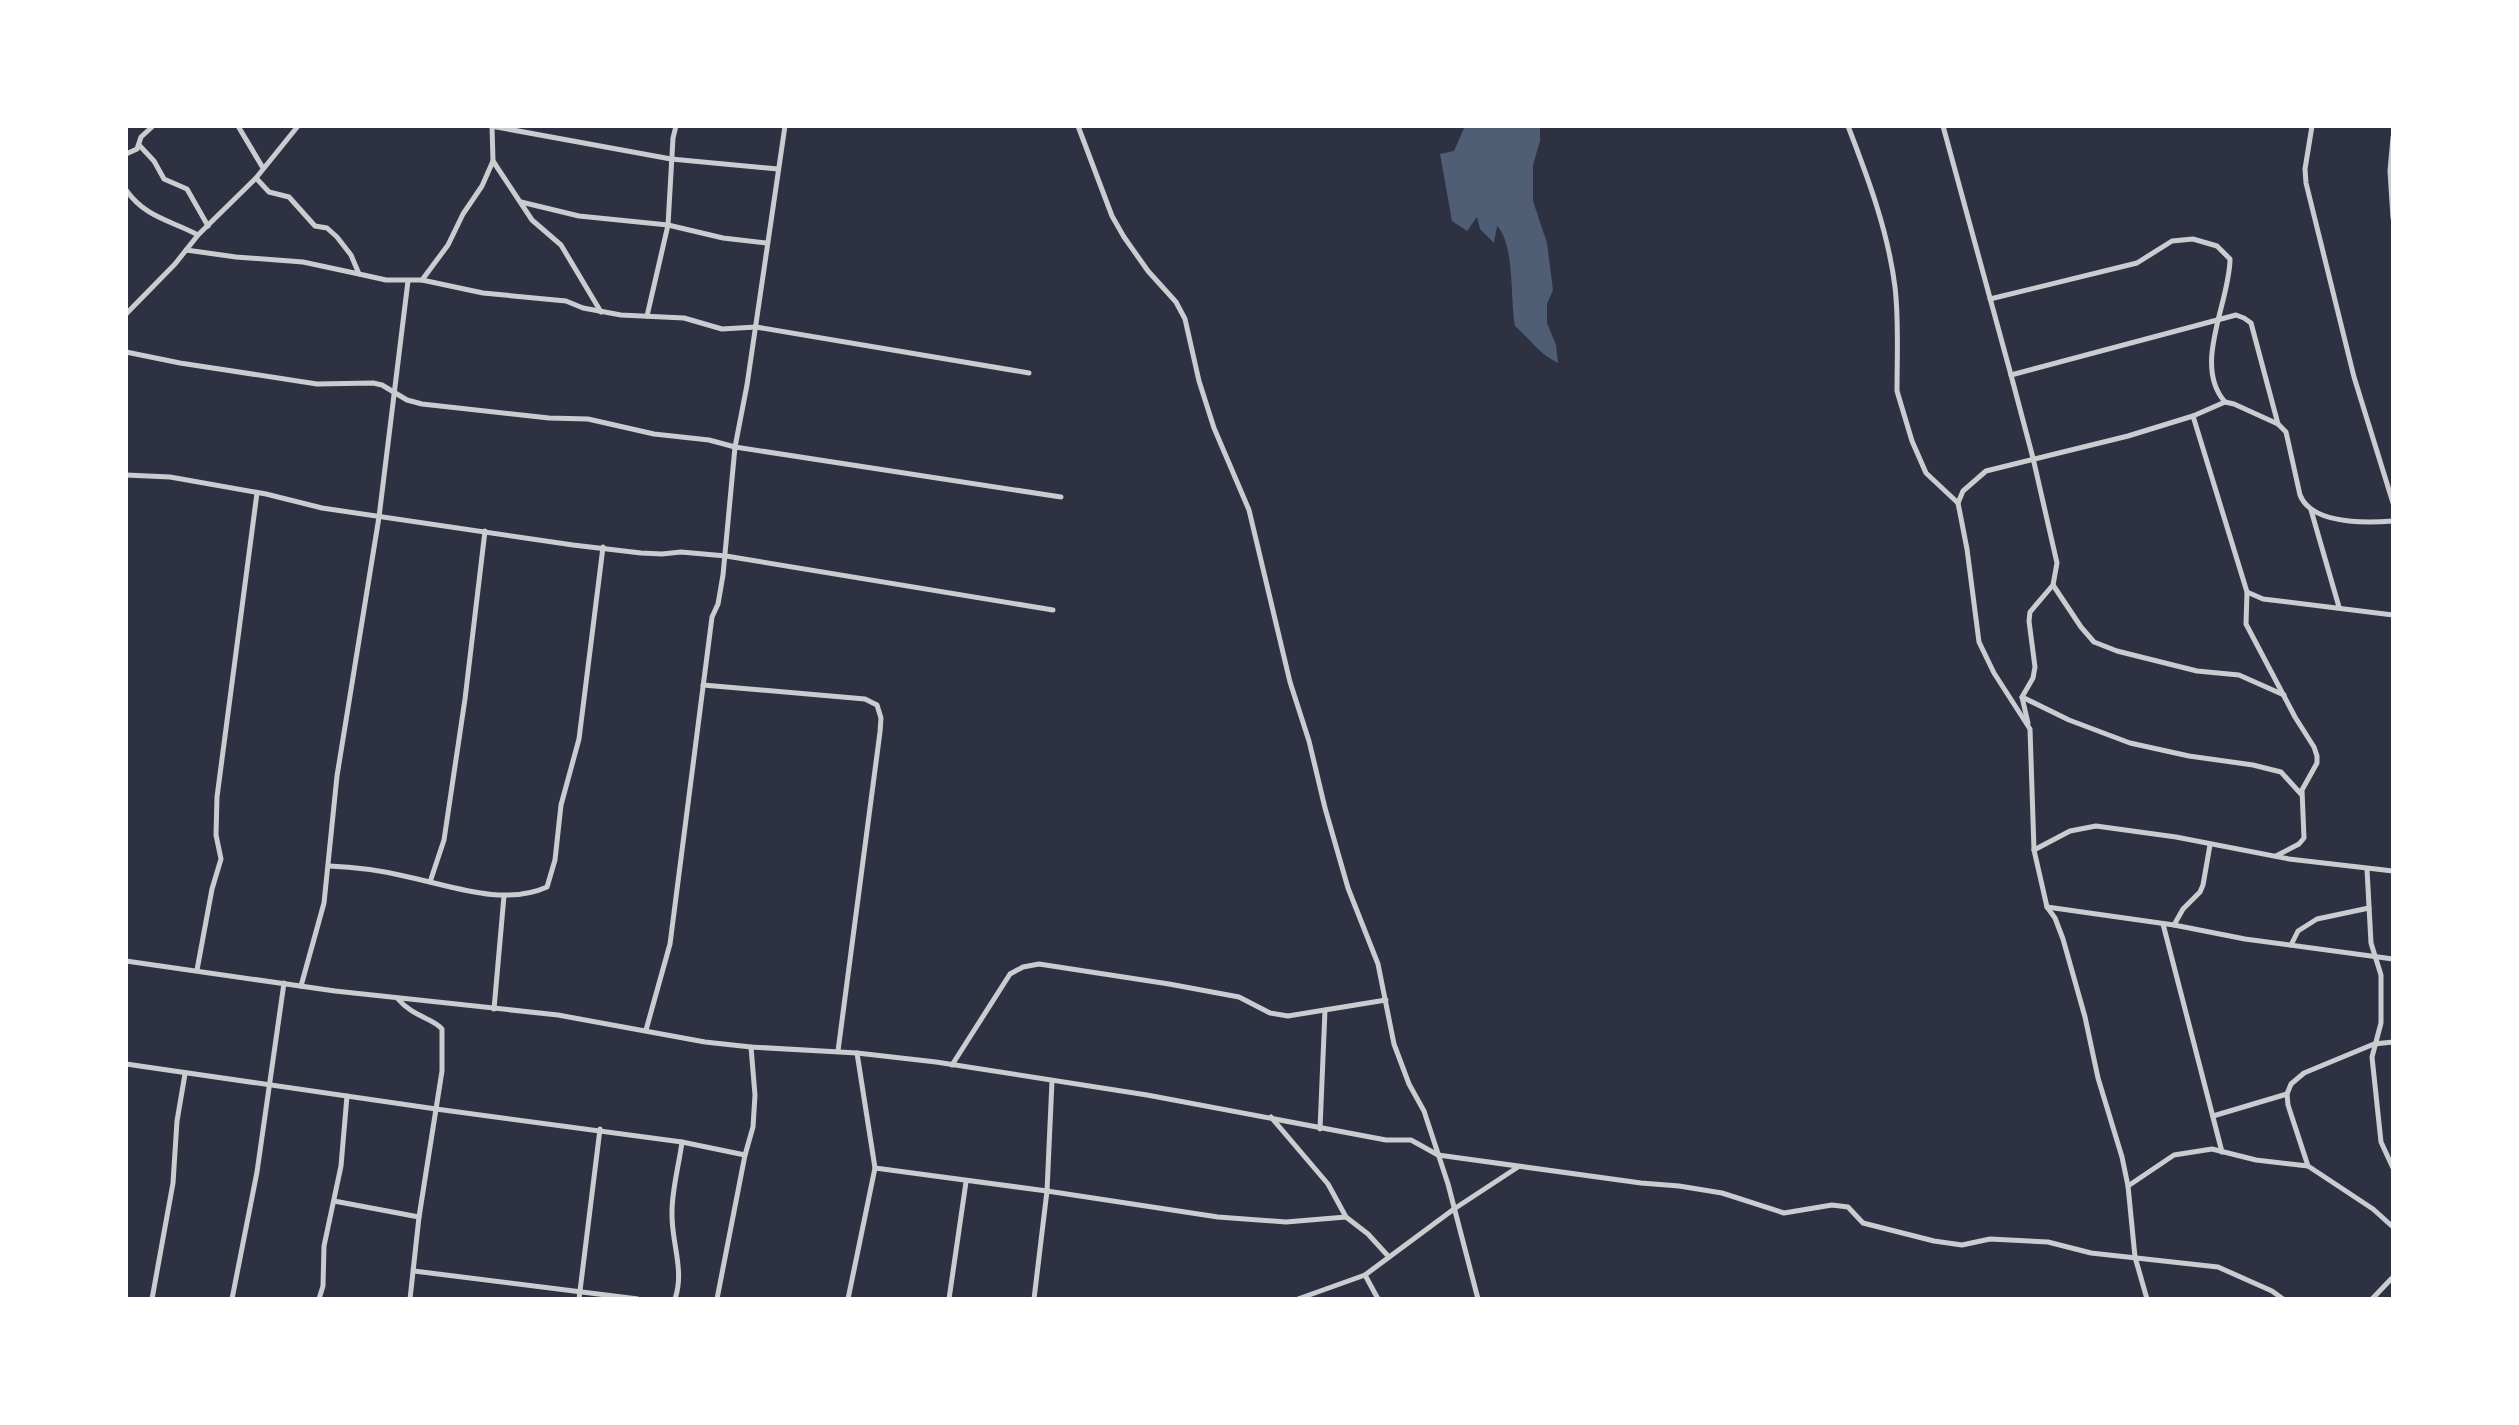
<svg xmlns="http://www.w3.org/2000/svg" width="2519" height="1425" font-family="Barlow,sans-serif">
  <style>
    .water { fill: #4f5d75 }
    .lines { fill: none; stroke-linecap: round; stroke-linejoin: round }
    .minor { stroke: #caccd0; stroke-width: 5 }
  </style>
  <rect width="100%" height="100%" fill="#2d3142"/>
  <path class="water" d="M1465,126H1540V141L1533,165V201L1547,243L1553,290L1547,304V323L1556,345L1558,363C1539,354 1531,340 1515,326C1510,301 1515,243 1497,226L1494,243L1480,229L1477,217L1467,231L1452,221L1440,154L1454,151Z"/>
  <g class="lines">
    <g class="minor">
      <path d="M238,126L263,168"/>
      <path d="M491,126L671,159L778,169"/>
      <path d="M1078,126L1112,216L1124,237L1148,271L1176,302L1185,319L1199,381L1214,428L1249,510L1290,682L1309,741L1325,808L1348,888L1378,964L1394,1044L1409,1084L1424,1111L1448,1184L1478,1299"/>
      <path d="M1848,126C1868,178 1888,231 1895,287C1899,321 1897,356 1897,391L1912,441L1926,473L1958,503"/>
      <path d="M1943,126L2011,375"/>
      <path d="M2312,126L2305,169L2306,183L2354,377L2393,503"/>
      <path d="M2393,137L2390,171L2393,218"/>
      <path d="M139,145L154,161L164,179L187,189L208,226"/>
      <path d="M126,154L137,149L141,137L153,126"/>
      <path d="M493,161L532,220L561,245L601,312"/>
      <path d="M256,178L269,192L289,197L315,226L327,228L337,237L351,255L359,274L386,280H422L483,293L566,301L583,308L621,315L684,318L722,329L756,327L1029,373"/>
      <path d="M126,190C146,218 170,220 198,235"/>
      <path d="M521,202L579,216L668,225L723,238L766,243"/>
      <path d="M186,250L236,257L303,262L359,274"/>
      <path d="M422,280L448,245L463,214L482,186L493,161L492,126"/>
      <path d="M1990,299L2137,263L2172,241L2193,239L2217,246L2230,259C2230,302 2192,365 2225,402"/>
      <path d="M126,314L175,264L198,235L256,178L298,126"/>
      <path d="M647,316L668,225L673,138L676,126"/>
      <path d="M126,352L180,363L317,384L373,383L382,385L407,400L422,404L549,418L588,419L654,434L709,440L735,447L1061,497"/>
      <path d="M2193,416L2247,592L2263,599L2393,615"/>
      <path d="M126,475L170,477L266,494L322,508L573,545L641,553L662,554L681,552L726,556L1053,610"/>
      <path d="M2311,510L2339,607"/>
      <path d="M2053,585L2081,627L2094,642L2117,651L2197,671L2239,675L2284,695"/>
      <path d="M2247,592L2246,624L2295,717L2314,747L2317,756V763L2302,790L2304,838L2299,844L2276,856"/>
      <path d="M703,685L865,699L877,705L881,718L880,732L838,1051"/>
      <path d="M2022,697L2069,720L2130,743L2189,756L2253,765L2281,772L2301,794"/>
      <path d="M2028,723L2022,697L2033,678L2035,667L2029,621L2030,612L2053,585L2057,563L2033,458L2011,375L2236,315L2244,318L2251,323L2278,424"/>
      <path d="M2034,850L2070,831L2096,826L2176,837L2289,859L2393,871"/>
      <path d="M329,866C354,867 379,870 404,876C449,885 503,907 547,887L555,860L561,805L579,739L603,547"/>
      <path d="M2367,869L2371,943L2381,975V1023L2372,1057L2381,1142L2393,1168"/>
      <path d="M430,882L444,840L465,699L485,531"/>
      <path d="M2047,907L2174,925L2245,939L2393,959"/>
      <path d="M2163,924L2222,1152"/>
      <path d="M2174,925L2183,909L2200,892L2203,885L2210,845"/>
      <path d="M2291,945L2298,931L2317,919L2369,908"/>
      <path d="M126,961L335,991L558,1015L705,1042L751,1047L857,1053L936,1062L1147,1095L1386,1140H1411L1438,1155L1641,1183L1679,1186L1722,1193L1784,1213L1832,1205L1848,1207L1863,1223L1934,1241L1962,1245L1990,1239L2048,1242L2091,1253L2218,1267L2272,1291L2283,1299"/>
      <path d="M197,970L212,889L221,859L216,835L217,797L257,493"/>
      <path d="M301,986L324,903L337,776L379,517L408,281"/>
      <path d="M494,1009L504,896"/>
      <path d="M646,1030L670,944L712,617L718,604L723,575L735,447L747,385L785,126"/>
      <path d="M2393,1042L2374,1044L2304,1073L2291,1084L2287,1094L2288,1105L2308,1166L2373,1209L2393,1227"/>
      <path d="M126,1064L436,1109L442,1071V1029C433,1018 413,1017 398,999"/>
      <path d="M952,1065L1010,974L1023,967L1039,964L1169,984L1239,997L1270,1013L1288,1016L1386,1000"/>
      <path d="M2213,1116L2287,1094"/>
      <path d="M1271,1117L1328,1184L1346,1217L1368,1234L1389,1257"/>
      <path d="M1320,1129L1325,1010"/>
      <path d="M875,1168L1047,1191L1218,1217L1286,1222L1346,1217"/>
      <path d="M2128,1186L2174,1155L2212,1149L2256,1160L2308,1166"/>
      <path d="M334,1201L419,1217"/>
      <path d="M414,1271L638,1299"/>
      <path d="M1365,1275L1378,1299"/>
      <path d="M152,1299L173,1183L177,1121L185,1074"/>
      <path d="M232,1299L257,1172L284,983"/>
      <path d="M319,1299L323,1286L324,1246L341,1166L347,1096"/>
      <path d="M410,1299L419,1217L436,1109L682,1142L745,1155"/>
      <path d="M579,1299L600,1129"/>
      <path d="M675,1299C685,1270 671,1242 672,1212C672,1189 679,1165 682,1142"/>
      <path d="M717,1299L745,1155L753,1127L755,1095L751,1047"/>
      <path d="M848,1299L875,1168L857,1053"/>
      <path d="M949,1299L966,1182"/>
      <path d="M1034,1299L1047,1191L1052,1081"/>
      <path d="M1298,1299L1365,1275L1454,1209L1518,1167"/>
      <path d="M2147,1299L2135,1257L2128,1186L2122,1157L2098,1078L2085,1017L2063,939L2055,918L2047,907L2034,850L2030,729L1994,673L1979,642L1967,549L1958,503L1963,491L1986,471L2128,436L2193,416L2225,402L2234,404L2278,424L2286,432L2300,495C2312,525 2366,523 2393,521"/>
      <path d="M2372,1299L2393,1277"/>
    </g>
  </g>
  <rect width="2519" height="1425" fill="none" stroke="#ffffff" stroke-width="256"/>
</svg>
